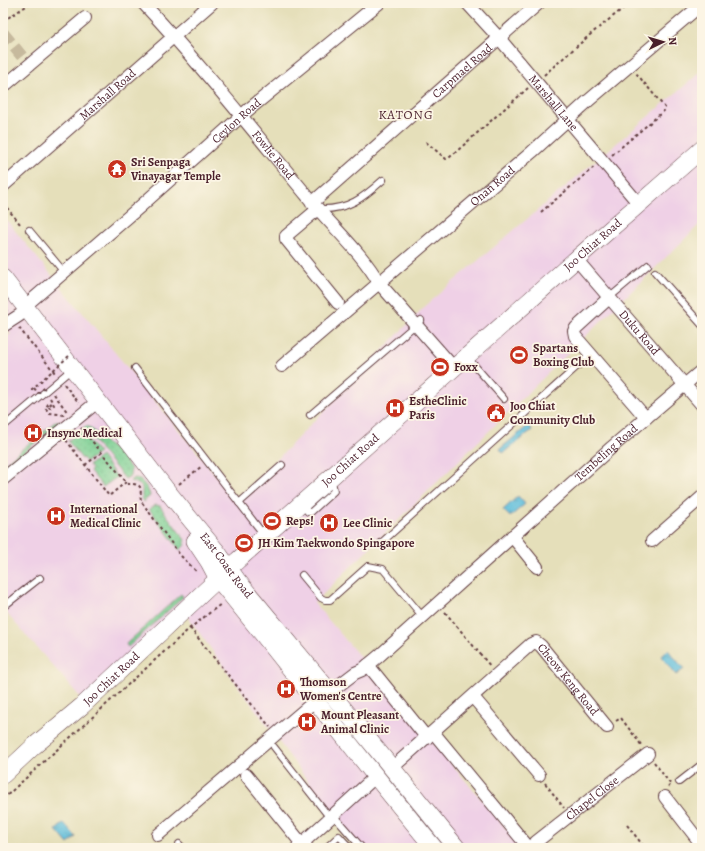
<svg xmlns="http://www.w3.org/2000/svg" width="705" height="851" font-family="Alegreya,serif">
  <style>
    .built { fill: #efd0e6 }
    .grass { fill: url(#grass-dots); stroke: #62775f }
    .water { fill: url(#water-ripples); stroke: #546e83 }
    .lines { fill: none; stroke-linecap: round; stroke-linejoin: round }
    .street-tunnel { stroke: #c6b99d; stroke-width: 12; stroke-dasharray: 12 6; stroke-linecap: butt }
    .lane-casing { stroke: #613c40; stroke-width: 8 }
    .street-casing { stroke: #613c40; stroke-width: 14 }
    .secondary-casing { stroke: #613c40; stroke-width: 18 }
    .path { stroke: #613c40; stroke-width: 2; stroke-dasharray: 3 3; stroke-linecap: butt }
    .lane { stroke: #fff; stroke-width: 6 }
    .street { stroke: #fff; stroke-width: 12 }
    .secondary { stroke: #fff; stroke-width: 17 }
    .path-bridge { stroke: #613c40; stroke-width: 2; stroke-dasharray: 3 3; stroke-linecap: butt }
    .labels { text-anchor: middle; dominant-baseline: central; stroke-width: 3.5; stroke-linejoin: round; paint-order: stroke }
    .street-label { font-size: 12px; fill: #4a1f2b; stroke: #fcf5e5 }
    .poi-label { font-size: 12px; font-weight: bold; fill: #4a1f2b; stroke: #fcf5e5; text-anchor: start }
    .neighbourhood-label { font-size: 13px; letter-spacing: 1px; fill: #4a1f2b; stroke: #fcf5e5 }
  </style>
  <defs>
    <pattern id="grass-dots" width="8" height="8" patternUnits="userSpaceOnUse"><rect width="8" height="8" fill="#79cf93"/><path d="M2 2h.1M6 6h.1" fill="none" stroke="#6ab17f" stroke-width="1.8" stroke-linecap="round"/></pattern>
    <pattern id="water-ripples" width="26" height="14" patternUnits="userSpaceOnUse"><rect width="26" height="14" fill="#5dbddb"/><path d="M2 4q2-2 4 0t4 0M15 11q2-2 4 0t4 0" fill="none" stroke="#4f99b2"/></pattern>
  </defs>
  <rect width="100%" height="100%" fill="#fcf5e5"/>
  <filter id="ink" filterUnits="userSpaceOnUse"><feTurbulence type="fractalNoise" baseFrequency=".025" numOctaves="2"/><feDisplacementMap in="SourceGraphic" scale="8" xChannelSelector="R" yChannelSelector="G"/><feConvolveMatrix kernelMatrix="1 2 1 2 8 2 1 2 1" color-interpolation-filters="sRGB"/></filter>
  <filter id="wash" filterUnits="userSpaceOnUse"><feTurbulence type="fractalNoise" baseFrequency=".012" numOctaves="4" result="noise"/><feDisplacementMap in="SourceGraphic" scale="16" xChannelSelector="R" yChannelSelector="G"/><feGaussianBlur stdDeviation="0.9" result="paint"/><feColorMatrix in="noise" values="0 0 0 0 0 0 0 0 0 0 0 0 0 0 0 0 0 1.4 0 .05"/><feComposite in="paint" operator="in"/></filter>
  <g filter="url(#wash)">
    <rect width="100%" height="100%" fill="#e5dfba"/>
    <path class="built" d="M702,71V222L314,603L523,848H357L181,608L87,705L3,609V339L11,334L3,324V216L237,501L428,303Z"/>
    <g class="grass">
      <path d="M56,421H62L3,469V465Z"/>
      <path d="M86,426L91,428L109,446L118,451L131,469L130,476L125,479L83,428Z"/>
      <path d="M80,431L99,453L86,462L83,458L82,459L68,441Z"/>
      <path d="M101,456L117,477L103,487L90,471L92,469L89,465Z"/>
      <path d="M135,478C142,479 149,489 150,496L143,502C139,488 149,487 130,481L132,479Z"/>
      <path d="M156,505L160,506L185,540V545L180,550L149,509Z"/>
      <path d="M181,594L183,597L128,647L126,644Z"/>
    </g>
    <g class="water">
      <path d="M529,425L532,430L503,453L500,449Z"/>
      <path d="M518,496L525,504L510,517L503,510Z"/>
      <path d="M668,650L684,669L676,675L661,656Z"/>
      <path d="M64,823L76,837L68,844L56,830Z"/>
    </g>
  </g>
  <g filter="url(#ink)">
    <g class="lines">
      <path class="street-tunnel" d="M3,33L24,59"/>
      <g class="lane-casing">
        <g id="lane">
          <path d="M320,209C348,210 363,198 383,180"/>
          <path d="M29,230L64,272"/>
          <path d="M655,272L702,325"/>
          <path d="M610,297L648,265"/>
          <path d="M467,357L504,399"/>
          <path d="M135,368L264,535"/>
          <path d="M310,415L421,320"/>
          <path d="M3,427L66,374"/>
          <path d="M239,503L282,465"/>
          <path d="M302,505L308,512H311L334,491L333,486L329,481"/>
          <path d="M381,543L591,354"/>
          <path d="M302,575L321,598L325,600H330L368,566L383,569L423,617"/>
          <path d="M3,607L40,578"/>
          <path d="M274,747L330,818"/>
          <path d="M679,782L702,764"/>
          <path d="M333,815L362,848"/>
          <path d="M305,841L311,848"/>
          <path d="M179,844L183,848"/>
          <path d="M326,848L339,836L350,848"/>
        </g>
      </g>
      <g class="street-casing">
        <g id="street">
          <path id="s1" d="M143,3C201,65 254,132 308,197C331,226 361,251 379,283L454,368"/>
          <path id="s2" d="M467,3L499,38L639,204"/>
          <path d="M3,87L85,18"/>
          <path id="s3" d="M3,186L212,3"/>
          <path id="s4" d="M312,203L539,3"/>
          <path d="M318,209L286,236V239L338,303"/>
          <path id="s5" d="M576,259L702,405"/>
          <path d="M610,297L576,328L574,331L575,336L646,418"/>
          <path id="s6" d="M25,306L142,205L248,110L379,3"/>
          <path d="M3,326L20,315"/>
          <path id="s7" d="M282,366L532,152L588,101L702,4"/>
          <path d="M3,479L91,407"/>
          <path d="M512,536L537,567"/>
          <path d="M652,541L702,497"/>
          <path d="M368,665L427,738"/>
          <path id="s8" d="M330,692L355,673L362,670L379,656L612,447L702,370"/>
          <path d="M473,697L539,775"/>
          <path d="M433,732L529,848"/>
          <path id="s9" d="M392,768L531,644L536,642L541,646L607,727"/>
          <path d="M246,775L302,844"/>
          <path d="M665,797L702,845"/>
          <path d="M158,835L316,700"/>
          <path d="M297,848L375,777"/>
          <path id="s10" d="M533,848L536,842L648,754"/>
        </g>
      </g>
      <g class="secondary-casing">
        <g id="secondary">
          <path id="s11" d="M3,278L168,492L218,553L237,580L330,692L457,848"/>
          <path d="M195,541L209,562L218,579C291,668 360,759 434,848"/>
          <path id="s12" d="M3,775L34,746L82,706L238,560L583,253L702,149"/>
        </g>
      </g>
      <g class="path">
        <path d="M3,15L6,19"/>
        <path d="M3,21L31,3"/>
        <path d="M544,75L592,33L630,3"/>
        <path d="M426,142L446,159L449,158L528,88"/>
        <path d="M612,155L666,109L636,73"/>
        <path d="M3,203L20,224"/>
        <path d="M541,212L594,167"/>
        <path d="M3,306L7,311"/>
        <path d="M19,328L55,373"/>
        <path d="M64,384L79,403"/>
        <path d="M54,394L68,413"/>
        <path d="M50,398L54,405L50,408L48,406L51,404L50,402L45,408L50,413L65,415"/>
        <path d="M81,428L128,484C146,483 139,491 141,501L180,555L197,572"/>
        <path d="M66,440L109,496L126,482"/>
        <path d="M85,465L101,453"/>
        <path d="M179,484L202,466"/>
        <path d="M445,612L491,667"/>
        <path d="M190,628L270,727"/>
        <path d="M616,721L621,718L642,746"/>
        <path d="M654,762L671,785L668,787"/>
        <path d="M545,783L564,808"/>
        <path d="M3,799L190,628L221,604"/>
        <path d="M627,825L645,848"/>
      </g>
      <use href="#lane" class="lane"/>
      <use href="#street" class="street"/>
      <use href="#secondary" class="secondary"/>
      <g class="path-bridge">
        <path d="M34,388L38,393L46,387"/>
        <path d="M31,390L70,355"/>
      </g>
    </g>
  </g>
  <defs>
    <g id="temple-disc" transform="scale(1)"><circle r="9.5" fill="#c8321e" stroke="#fcf5e5"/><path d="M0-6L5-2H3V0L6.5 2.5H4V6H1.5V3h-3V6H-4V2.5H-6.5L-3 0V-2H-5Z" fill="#fff"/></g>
    <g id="stadium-disc" transform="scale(1)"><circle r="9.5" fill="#c8321e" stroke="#fcf5e5"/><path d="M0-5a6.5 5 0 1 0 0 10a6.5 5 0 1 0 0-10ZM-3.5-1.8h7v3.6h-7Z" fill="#fff"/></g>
    <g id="hospital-disc" transform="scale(1)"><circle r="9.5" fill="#c8321e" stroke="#fcf5e5"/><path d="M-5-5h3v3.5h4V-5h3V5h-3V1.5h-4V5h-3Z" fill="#fff"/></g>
    <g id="civic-disc" transform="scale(1)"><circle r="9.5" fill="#c8321e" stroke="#fcf5e5"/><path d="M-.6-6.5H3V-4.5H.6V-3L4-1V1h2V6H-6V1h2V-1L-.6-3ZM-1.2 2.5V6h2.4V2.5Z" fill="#fff"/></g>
  </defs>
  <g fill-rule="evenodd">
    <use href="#temple-disc" x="117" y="169"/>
    <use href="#stadium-disc" x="519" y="355"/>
    <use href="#stadium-disc" x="440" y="367"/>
    <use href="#hospital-disc" x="395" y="408"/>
    <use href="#civic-disc" x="496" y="413"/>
    <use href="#hospital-disc" x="33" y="433"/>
    <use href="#hospital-disc" x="56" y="516"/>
    <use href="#stadium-disc" x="272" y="521"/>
    <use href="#hospital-disc" x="329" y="523"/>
    <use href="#stadium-disc" x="244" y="543"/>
    <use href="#hospital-disc" x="286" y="689"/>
    <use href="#hospital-disc" x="307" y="722"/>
  </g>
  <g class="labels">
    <g class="street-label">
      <text stroke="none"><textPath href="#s4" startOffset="200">Carpmael Road</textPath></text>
      <text stroke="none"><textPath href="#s3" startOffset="139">Marshall Road</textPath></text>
      <text stroke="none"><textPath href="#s2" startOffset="132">Marshall Lane</textPath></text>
      <text stroke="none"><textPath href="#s6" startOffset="281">Ceylon Road</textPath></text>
      <text stroke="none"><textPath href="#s1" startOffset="200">Fowlie Road</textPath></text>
      <text stroke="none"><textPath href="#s7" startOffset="277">Onan Road</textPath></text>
      <text stroke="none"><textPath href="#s12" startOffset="793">Joo Chiat Road</textPath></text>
      <text stroke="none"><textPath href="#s5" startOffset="97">Duku Road</textPath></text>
      <text stroke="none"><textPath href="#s8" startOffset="366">Tembeling Road</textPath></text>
      <text stroke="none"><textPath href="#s12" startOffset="469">Joo Chiat Road</textPath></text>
      <text stroke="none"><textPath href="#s11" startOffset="364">East Coast Road</textPath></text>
      <text stroke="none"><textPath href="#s12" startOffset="145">Joo Chiat Road</textPath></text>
      <text stroke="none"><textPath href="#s9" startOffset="241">Cheow Keng Road</textPath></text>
      <text stroke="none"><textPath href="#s10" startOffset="78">Chapel Close</textPath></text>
    </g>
    <g class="poi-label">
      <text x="131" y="162">Sri Senpaga<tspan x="131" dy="14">Vinayagar Temple</tspan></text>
      <text x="533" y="348">Spartans<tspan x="533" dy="14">Boxing Club</tspan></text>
      <text x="454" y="367">Foxx</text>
      <text x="409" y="401">EstheClinic<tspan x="409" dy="14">Paris</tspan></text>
      <text x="510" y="406">Joo Chiat<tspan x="510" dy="14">Community Club</tspan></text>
      <text x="47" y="433">Insync Medical</text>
      <text x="70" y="509">International<tspan x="70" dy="14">Medical Clinic</tspan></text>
      <text x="286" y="521">Reps!</text>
      <text x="343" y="523">Lee Clinic</text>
      <text x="258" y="543">JH Kim Taekwondo Spingapore</text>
      <text x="300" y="682">Thomson<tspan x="300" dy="14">Women's Centre</tspan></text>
      <text x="321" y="715">Mount Pleasant<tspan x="321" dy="14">Animal Clinic</tspan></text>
    </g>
    <g class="neighbourhood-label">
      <text x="406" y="114">KATONG</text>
    </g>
  </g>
  <rect width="705" height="851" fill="none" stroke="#fcf5e5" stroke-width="16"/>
  <g transform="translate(663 42) rotate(85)" stroke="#fcf5e5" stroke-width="3" paint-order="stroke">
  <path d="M0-3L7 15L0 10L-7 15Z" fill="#4a1f2b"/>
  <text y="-6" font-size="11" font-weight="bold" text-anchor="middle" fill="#4a1f2b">N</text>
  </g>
</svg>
